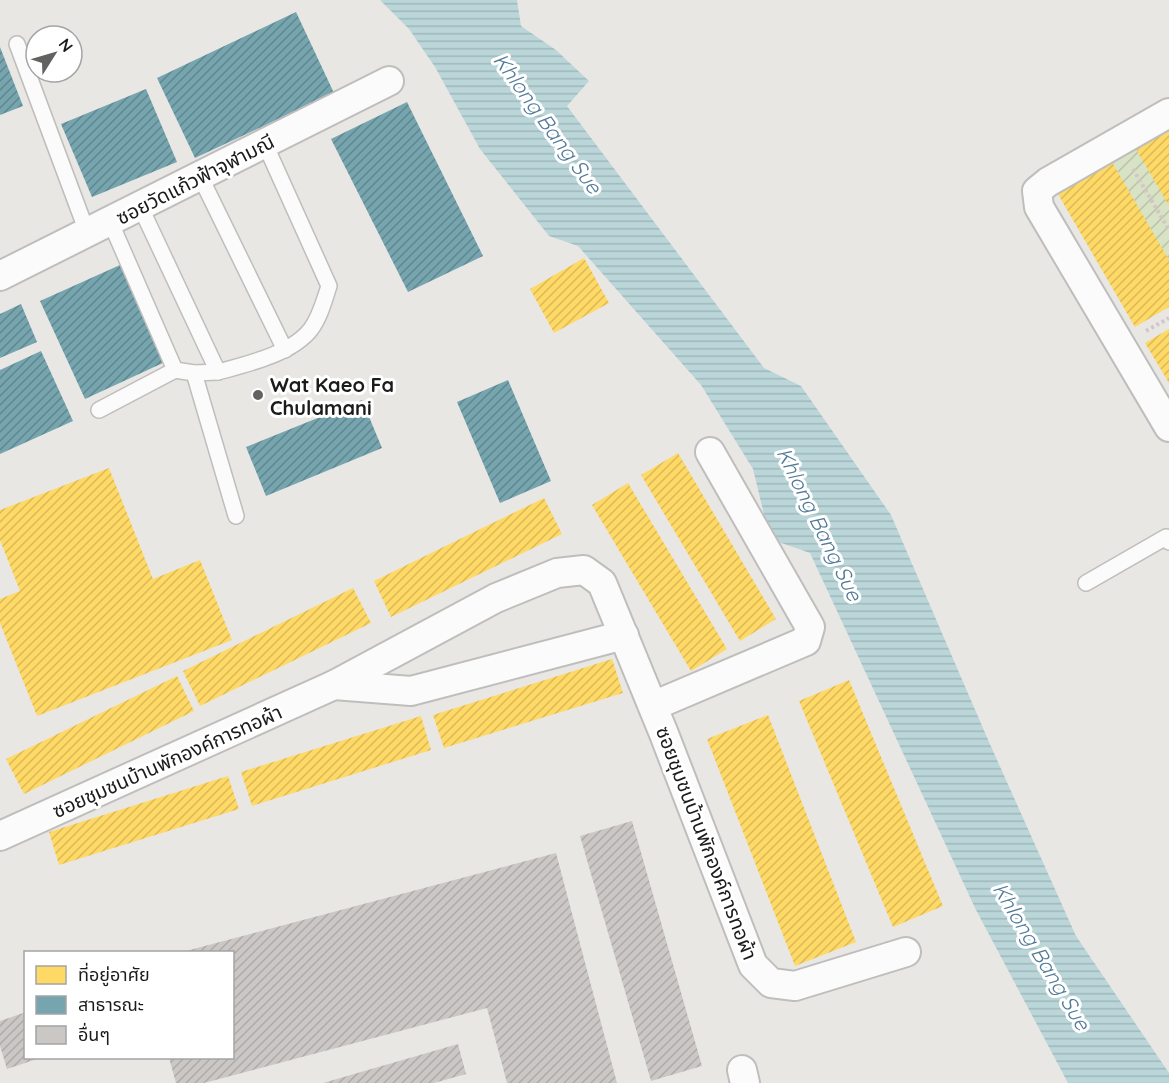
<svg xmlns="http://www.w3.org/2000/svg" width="1169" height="1083" font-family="Quicksand,'Noto Sans Thai',sans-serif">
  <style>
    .garden { fill: url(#garden-furrows) }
    .water { fill: url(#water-rules) }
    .homes { fill: url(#homes-hatch) }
    .public { fill: url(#public-hatch) }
    .building { fill: url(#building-hatch) }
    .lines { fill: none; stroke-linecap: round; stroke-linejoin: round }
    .lane-casing { stroke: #bfbebc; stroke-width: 18 }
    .street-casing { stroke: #bfbebc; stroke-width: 32 }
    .path { stroke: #d3c6c6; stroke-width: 4; stroke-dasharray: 3 3; stroke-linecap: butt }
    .lane { stroke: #fcfbfb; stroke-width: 15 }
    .street { stroke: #fcfbfb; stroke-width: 28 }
    .poi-dot { fill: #636261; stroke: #fff; stroke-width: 2 }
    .labels { text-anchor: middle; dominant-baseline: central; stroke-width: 6; stroke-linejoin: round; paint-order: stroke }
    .street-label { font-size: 20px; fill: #1b1b1b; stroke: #fff }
    .poi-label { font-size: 20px; font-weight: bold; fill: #1b1b1b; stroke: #fff; text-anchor: start }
    .water-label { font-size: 21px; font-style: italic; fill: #517a97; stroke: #fff }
  </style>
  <defs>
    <pattern id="garden-furrows" width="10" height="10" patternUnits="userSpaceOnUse" patternTransform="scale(1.5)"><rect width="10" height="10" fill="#d8e3c6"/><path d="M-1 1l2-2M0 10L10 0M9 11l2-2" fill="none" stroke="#b9c2aa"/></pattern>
    <pattern id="water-rules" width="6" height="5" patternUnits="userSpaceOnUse" patternTransform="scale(1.5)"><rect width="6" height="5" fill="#bbd6d9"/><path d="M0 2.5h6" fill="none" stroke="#a0b7ba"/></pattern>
    <pattern id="homes-hatch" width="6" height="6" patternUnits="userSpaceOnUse" patternTransform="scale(1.5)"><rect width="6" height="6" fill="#ffd966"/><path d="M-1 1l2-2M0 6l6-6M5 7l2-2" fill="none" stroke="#daba58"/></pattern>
    <pattern id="public-hatch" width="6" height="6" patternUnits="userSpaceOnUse" patternTransform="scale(1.5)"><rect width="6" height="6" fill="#76a5af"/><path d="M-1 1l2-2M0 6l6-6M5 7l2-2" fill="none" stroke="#60868e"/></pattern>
    <pattern id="building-hatch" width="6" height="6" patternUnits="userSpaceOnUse" patternTransform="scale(1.5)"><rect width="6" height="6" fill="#cac7c5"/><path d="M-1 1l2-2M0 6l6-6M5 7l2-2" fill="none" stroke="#adaaa9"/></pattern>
  </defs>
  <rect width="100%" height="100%" fill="#e9e7e4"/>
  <path class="garden" d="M1134,140L1169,200V264L1106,157Z"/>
  <path class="water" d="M380,0H517L521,26L556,50L589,81L567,106L764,368L801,386L891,515L989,742L1076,936L1169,1073V1083H1068L976,910L810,553L770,539L753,469L701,385L578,246L549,236L480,149L435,67L409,29Z"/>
  <g class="homes">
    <path d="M1169,123V206L1133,144Z"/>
    <path d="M1109,157L1169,260V307L1135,327L1055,189Z"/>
    <path d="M584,258L609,303L554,333L530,289Z"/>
    <path d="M1169,329V383L1145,343Z"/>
    <path d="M678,453L776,619L740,641L641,475Z"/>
    <path d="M109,468L153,579L200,560L232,640L37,716L0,623V599L20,591L0,540V510Z"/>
    <path d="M628,483L727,649L691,671L592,505Z"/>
    <path d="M544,498L562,534L391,617L374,581Z"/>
    <path d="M353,588L371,623L200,706L183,671Z"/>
    <path d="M612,659L623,693L444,748L433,715Z"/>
    <path d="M177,676L194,711L24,794L6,759Z"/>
    <path d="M849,680L943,906L893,927L799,701Z"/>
    <path d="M768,715L856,942L795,966L707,739Z"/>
    <path d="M421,716L431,750L252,806L241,772Z"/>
    <path d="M228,776L239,809L59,865L49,832Z"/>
  </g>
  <g class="public">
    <path d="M296,12L334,93L195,158L157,78Z"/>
    <path d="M0,47L23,106L0,115Z"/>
    <path d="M146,89L177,162L92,197L61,124Z"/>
    <path d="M407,102L483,256L408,292L331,139Z"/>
    <path d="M120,265L165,362L85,399L40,301Z"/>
    <path d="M21,304L37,342L0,358V314Z"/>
    <path d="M41,351L73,421L0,454V370Z"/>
    <path d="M508,380L551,481L500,503L457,402Z"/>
    <path d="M362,400L382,448L266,496L246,447Z"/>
  </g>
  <g class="building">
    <path d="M632,821L702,1066L651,1081L580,836Z"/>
    <path d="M556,853L617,1083H507L487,1008L204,1083H176L169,1058H232V952H182Z"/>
    <path d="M26,1012V1058H40L7,1069L0,1046V1021Z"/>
    <path d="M458,1044L466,1074L434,1083H323Z"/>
  </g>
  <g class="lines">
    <g class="lane-casing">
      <g id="lane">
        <path d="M17,44L87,232"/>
        <path d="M200,176L285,350"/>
        <path d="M140,206L218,372C247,364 292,354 311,329C320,317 324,301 329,286L265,144"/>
        <path d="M110,221L175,370L194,373L218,372"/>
        <path d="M194,373L236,516"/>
        <path d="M99,410L175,370"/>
        <path d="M1086,583L1166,537L1169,542"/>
      </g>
    </g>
    <g class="street-casing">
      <g id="street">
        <path d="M1169,113L1048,182L1037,191L1039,207L1169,427"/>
        <path d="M0,276L389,81"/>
        <path d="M334,685L411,691L624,635"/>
        <path d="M653,706L806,641L810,627L710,452"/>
        <path d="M0,836L334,685L496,598L557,573L584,570L602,583L664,734L753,965L771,983L795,986L906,952"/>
        <path d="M742,1070L745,1083"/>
      </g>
    </g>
    <g class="path">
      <path d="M1133,169L1169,230"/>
      <path d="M1146,331L1169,318"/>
    </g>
    <use href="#lane" class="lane"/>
    <use href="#street" class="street"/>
  </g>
  <circle class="poi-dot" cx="258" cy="395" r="6"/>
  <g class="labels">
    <g class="street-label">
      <text transform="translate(195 179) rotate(-27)">ซอยวัดแก้วฟ้าจุฬามณี</text>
      <text transform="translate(167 761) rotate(-24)">ซอยชุมชนบ้านพักองค์การทอผ้า</text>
      <text transform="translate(707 843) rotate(69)">ซอยชุมชนบ้านพักองค์การทอผ้า</text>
    </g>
    <g class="poi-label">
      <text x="270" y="384">Wat Kaeo Fa<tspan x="270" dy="23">Chulamani</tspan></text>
    </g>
    <g class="water-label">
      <text transform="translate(548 123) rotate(54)">Khlong Bang Sue</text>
      <text transform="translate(820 524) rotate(64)">Khlong Bang Sue</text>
      <text transform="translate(1042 956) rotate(59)">Khlong Bang Sue</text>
    </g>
  </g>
  <rect x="24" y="951" width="210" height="108" fill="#ffffff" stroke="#a4a4a4" stroke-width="1.5"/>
  <rect x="36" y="966" width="30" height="18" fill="#ffd966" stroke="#a4a4a4" stroke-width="1.5"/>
  <text x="78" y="981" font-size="18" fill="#1b1b1b">ที่อยู่อาศัย</text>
  <rect x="36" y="996" width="30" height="18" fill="#76a5af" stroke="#a4a4a4" stroke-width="1.5"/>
  <text x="78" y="1011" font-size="18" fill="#1b1b1b">สาธารณะ</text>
  <rect x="36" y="1026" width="30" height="18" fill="#cac7c5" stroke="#a4a4a4" stroke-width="1.5"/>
  <text x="78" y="1041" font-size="18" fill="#1b1b1b">อื่นๆ</text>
  <g transform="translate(54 54) rotate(53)"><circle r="28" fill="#ffffff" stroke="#a4a4a4" stroke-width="1.5"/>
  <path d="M0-4.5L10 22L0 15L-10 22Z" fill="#636261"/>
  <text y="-9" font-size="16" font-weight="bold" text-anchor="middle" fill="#1b1b1b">N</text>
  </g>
</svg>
